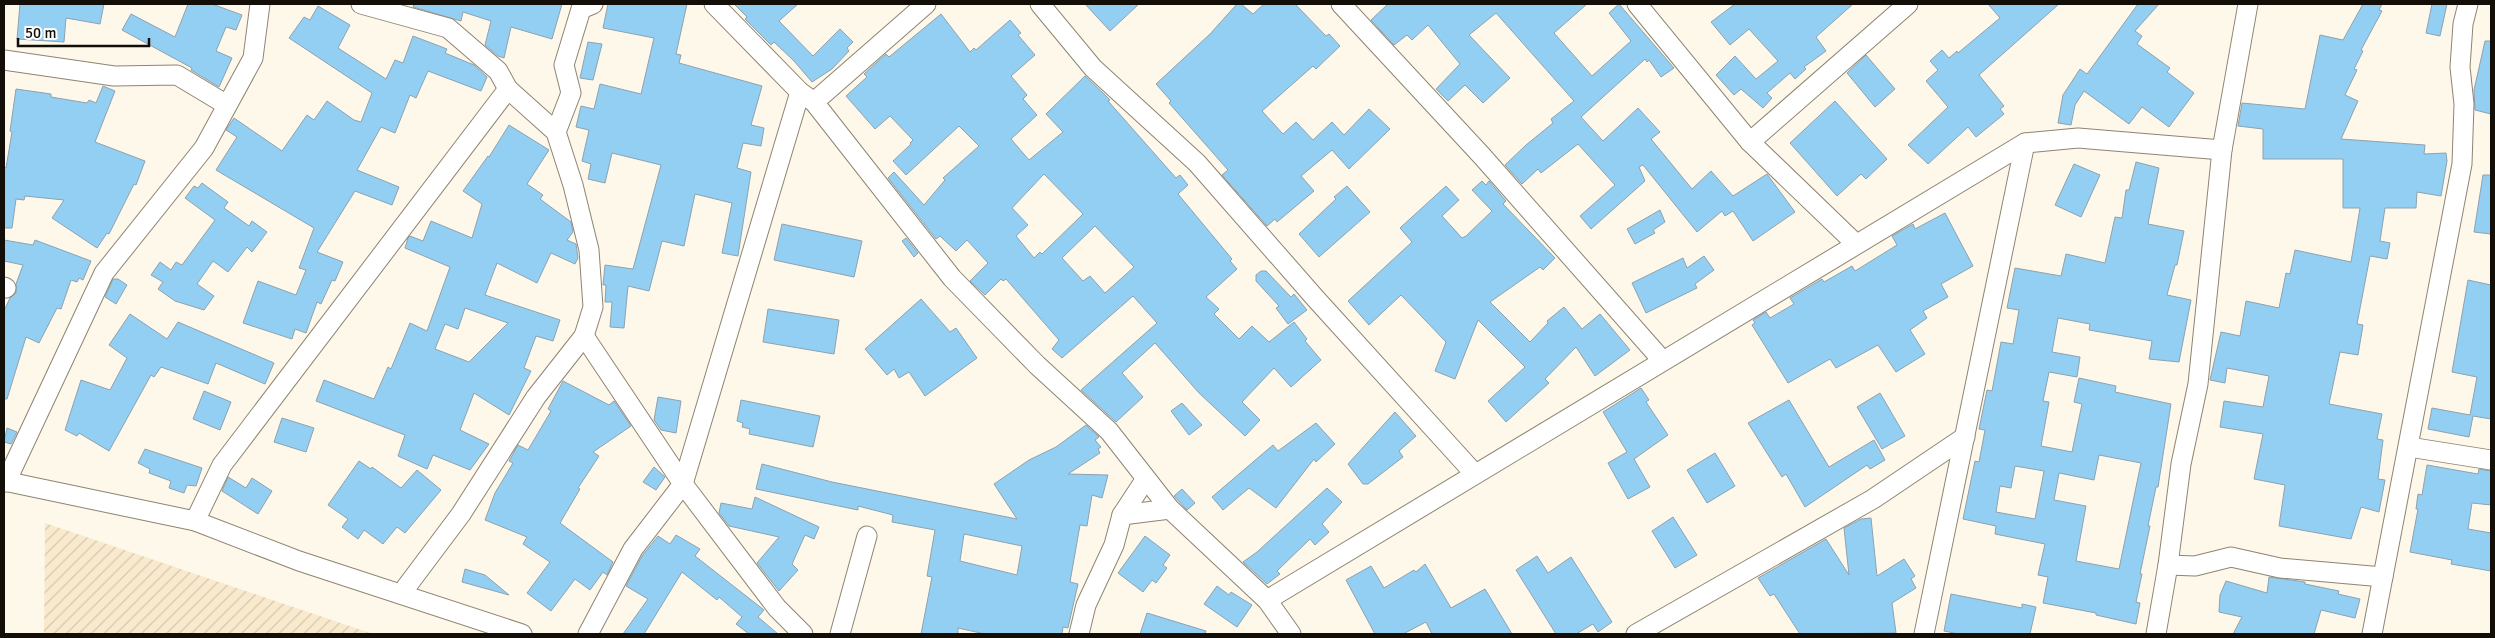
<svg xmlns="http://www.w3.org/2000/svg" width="2495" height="638" font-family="Signika,sans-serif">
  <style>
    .industrial { fill: url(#industrial-furrows) }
    .building { fill: #92cff2; stroke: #8da2b0; fill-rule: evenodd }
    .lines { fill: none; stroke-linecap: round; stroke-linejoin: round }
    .minor-casing { stroke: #8e8471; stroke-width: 21 }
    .minor { stroke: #fff; stroke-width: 19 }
  </style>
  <defs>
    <pattern id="industrial-furrows" width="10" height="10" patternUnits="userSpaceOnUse" patternTransform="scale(1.25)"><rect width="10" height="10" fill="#f9eacd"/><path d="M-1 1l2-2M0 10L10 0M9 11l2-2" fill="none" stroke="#d5c8af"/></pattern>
  </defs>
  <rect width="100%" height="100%" fill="#fef8eb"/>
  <path class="industrial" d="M45,523L373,634H44Z"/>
  <g class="building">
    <path d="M20,4H104L100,24L66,18L64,42L17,39Z"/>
    <path d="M188,4H212L242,15L236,30L226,27L216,51L232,58L219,87L191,70L192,68L122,30L131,14L175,37Z"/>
    <path d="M414,4H562L552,39L511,27L504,58L498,56L485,45L491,21L463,12L461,21L413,7Z"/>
    <path d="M608,4H687L676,54L681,55L679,63L762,86L751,125L764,128L761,146L743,143L737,168L751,172L738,256L722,253L732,203L695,194L684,246L662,241L649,291L628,286L624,328L610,327L612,302H605L606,285H603L605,265L633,269L661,165L612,153L605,183L588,179L591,164L582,161L589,130L576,127L581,106L594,109L600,84L641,94L654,38L603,28Z"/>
    <path d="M734,4H798L779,21L813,56L840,29L853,42L847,48L849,51L832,69L812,82L794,61L774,42L771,45L745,19L747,17Z"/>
    <path d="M1085,4H1139L1110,31Z"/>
    <path d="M1237,4H1241L1253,14L1264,4H1295L1326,36L1329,34L1340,46L1316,69L1313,66L1262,111L1283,134L1296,122L1313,140L1332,122L1344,135L1369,109L1390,129L1349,169L1332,150L1301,176L1314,191L1277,222L1275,219L1267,226L1222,175L1228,170L1169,103L1171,101L1156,84L1210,34Z"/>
    <path d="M1388,4H1587L1554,33L1592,76L1631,41L1609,13L1619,4L1674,68L1661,77L1649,60L1647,62L1645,59L1581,117L1603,141L1638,108L1660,132L1651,139L1692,189L1711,171L1733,196L1767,174L1795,212L1753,241L1733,211L1725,216L1722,211L1697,232L1643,165L1639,167L1645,181L1591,229L1580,216L1615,185L1578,144L1541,173L1538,169L1522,184L1505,165L1526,145L1553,123L1551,119L1574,101L1496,13L1469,35L1510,78L1483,103L1465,85L1448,101L1436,89L1460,64L1428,25L1412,40L1407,35L1394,45L1371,20Z"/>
    <path d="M1735,4H1853L1816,37L1826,51L1804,67L1806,69L1795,79L1790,73L1767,93L1772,98L1763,108L1741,89L1734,95L1716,75L1735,56L1756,79L1778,61L1749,29L1730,45L1711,22Z"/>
    <path d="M1988,4H2059L1979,75L2004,106L2000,109L2004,114L1976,137L1968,127L1928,164L1908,145L1948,107L1926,81L1938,70L1930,61L1942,50L1949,58L1957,51L1958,53L2000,18Z"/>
    <path d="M2138,4H2159L2135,31L2142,36L2137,44L2170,68L2167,72L2194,93L2169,127L2142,107L2129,124L2084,91L2075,105L2071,125L2058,123L2063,95L2080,69L2087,74Z"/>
    <path d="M2363,4H2382L2379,10L2382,11L2361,50L2363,51L2354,69L2357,70L2345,95L2358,101L2341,139L2425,145L2424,154L2446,153L2447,161L2441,196L2417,192L2416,208H2385L2380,241L2390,243L2387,259L2370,256L2357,324L2363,325L2358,355L2340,352L2329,404L2382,414L2377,439L2383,440L2378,479L2385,480L2379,512L2361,507L2351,539L2279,526L2285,485L2254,479L2263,434L2220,427L2224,401L2263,407L2269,376L2227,368L2225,383L2210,380L2221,332L2240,336L2246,301L2279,308L2286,273L2290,274L2295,250L2351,262L2360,208H2343V159H2263V129L2238,126L2242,103L2305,109L2320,35L2343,40Z"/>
    <path d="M2432,4H2447L2440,36L2426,33Z"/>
    <path d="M318,6L350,25L338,48L386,79L395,60L403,63L413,36L447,49L445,53L474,65L487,77L481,91L428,71L416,98L410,95L395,133L381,127L357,170L399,187L392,205L355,191L317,252L343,262L335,281L332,280L321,304L317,302L306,333L295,329L292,339L243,323L258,281L296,295L306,270L299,268L314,228L216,170L237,137L226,130L234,118L282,151L307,115L314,120L327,101L354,120L361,122L372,93L289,38L304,17L310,20Z"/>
    <path d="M941,14L970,52L974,48L976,50L1010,20L1021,33L1018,35L1035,55L1011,76L1027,95L1023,99L1037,115L1011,139L1029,160L1063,132L1046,114L1085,76L1104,94L1110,100L1108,101L1176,178L1180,175L1188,185L1178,194L1232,259L1230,261L1237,269L1206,297L1219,309L1214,314L1239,339L1252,326L1269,342L1294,322L1307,339L1305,341L1321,360L1291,387L1274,368L1242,402L1260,420L1245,436L1199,393L1155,343L1122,373L1143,397L1116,422L1081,390L1157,323L1133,296L1062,358L1052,349L1059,340L1006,279L1003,281L1001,279L985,295L970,281L988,263L967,240L956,251L940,236L936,239L888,178L894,172L924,205L945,180L943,178L979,146L959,126L906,175L893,161L911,144L910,143L913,140L890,116L875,129L846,96L867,77L864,74L886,54L889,57ZM1044,174L1083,214L1042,254L1040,252L1034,258L1016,236L1028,225L1012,208ZM1095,226L1134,267L1105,293L1090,276L1083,281L1062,258Z"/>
    <path d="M2485,41H2491V114L2475,110L2474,90Z"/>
    <path d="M588,42L602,44L593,80L580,78Z"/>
    <path d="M1866,55L1895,89L1875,107L1847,73Z"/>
    <path d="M103,86L115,91L95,142L145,161L136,185L134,184L109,234L107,233L97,248L52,218L64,200L25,196L24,200L16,199L12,228H4V167L6,168L12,132L10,131L16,89L51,94V97L87,103L89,100L96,103Z"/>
    <path d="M1835,101L1887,159L1866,179L1861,174L1837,196L1790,143Z"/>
    <path d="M509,125L549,150L527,184L543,195L540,199L571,222L573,232L567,240L576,244L578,258L575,264L551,253L537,283L497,263L485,295L560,320L553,341L536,336L524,368L531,371L509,415L474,393L460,430L489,444L470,470L433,455L427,469L398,456L405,435L316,401L324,380L374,399L388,367L391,369L410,323L427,331L450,267L405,248L408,238L410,236L423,241L431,221L472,238L482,204L463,191L488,156L489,157ZM465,308L508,323L469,362L435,349L445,324L458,329Z"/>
    <path d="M2136,162L2159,168L2148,224L2184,231L2177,265H2175L2167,295L2191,300L2179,362L2149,359L2152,341L2089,330L2090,324L2058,318L2052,352L2080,357L2077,377L2049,372L2043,401L2049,402L2041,446L2072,452L2082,404L2074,402L2079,378L2116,386L2115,392L2171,404L2158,487H2156L2148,526H2150L2140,574H2142L2136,602L2140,603L2136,624L2096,615V613L2043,603L2048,577L2038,575L2045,544L1995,534L1996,526L1963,519L1975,461L1979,462L1985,430L1979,429L1987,390L1992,391L2001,342L2013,344L2019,310L2007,308L2015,268L2061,276L2066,254L2105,263L2115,217L2122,218L2126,190H2129ZM2099,455L2141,463L2119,569L2076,561L2086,506L2054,500L2059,473L2094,480ZM2015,466L2044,471L2035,519L1996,512L2000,486L2011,488Z"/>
    <path d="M2074,164L2100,175L2081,217L2055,205Z"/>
    <path d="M2483,175H2491V234L2474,232Z"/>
    <path d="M1482,181L1486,185L1489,181L1506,201L1503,204L1555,258L1543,270L1540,267L1490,302L1530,342L1548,323L1547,321L1564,307L1582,329L1600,314L1630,350L1595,376L1576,347L1545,379L1549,383L1506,422L1488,401L1525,367L1478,320L1455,379L1435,371L1446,342L1401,295L1369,325L1348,301L1412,242L1400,228L1446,186L1459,200L1442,216L1462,238L1466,236L1492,211L1472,190Z"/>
    <path d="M202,183L228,202L224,208L249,226L252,221L267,232L252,252L247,247L228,272L213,261L197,284L214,296L204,310L175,301L158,289L163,282L151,275L160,262L171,270L176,262L182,265L215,220L185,198L194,186L198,188Z"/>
    <path d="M1347,186L1370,212L1319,257L1299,234L1336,199L1334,197Z"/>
    <path d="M1660,210L1665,222L1653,230L1655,233L1635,244L1627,229Z"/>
    <path d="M1945,213L1973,266L1941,284L1948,297L1923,311L1927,318L1910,330L1925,354L1896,372L1878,345L1836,368L1830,359L1788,383L1752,325L1755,323L1753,320L1766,312L1770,318L1794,304L1790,298L1822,279L1824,282L1852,266L1855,271L1897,245L1892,236L1913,224L1915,229Z"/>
    <path d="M782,224L862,241L854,277L774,260Z"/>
    <path d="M906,238L918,253L914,257L902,241Z"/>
    <path d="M4,240L33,245L35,240L91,261L83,280L79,278L77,282L71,280L61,309L57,308L39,343L26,337L7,399H4V311L10,298L16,293V284L23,265L4,261Z"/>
    <path d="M1704,256L1714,270L1695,284L1697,288L1646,313L1632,283L1683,258L1687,268Z"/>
    <path d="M1261,271H1266L1291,297L1294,294L1307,310L1288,324L1276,308L1279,306L1256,281V275Z"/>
    <path d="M113,279H118L127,285L116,304L105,297Z"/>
    <path d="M2468,280L2491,285V419L2473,416L2469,437L2428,429L2432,408L2470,415L2477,377L2452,372Z"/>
    <path d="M921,299L950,332L956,328L977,358L925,396L909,372L899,378L894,369L887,375L865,349Z"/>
    <path d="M768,309L839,320L834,354L763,342Z"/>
    <path d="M130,314L167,339L178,322L274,363L265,384L216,363L208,384L161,367L154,377L151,375L109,451L79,433L77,436L65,430L81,380L110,390L127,358L109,345Z"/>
    <path d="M563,381L609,405L614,401L631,426L593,452L599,456L578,488L580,489L560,523L613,562L607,575L603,572L590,590L575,579L551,611L527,593L550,562L523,544L527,537L485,520L495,493L513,463L509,461L513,454L518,445L528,450L551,411L548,409Z"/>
    <path d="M1641,388L1649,400L1646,402L1668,435L1634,459L1650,487L1628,499L1608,463L1627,452L1603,412Z"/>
    <path d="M204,391L231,402L220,430L193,419Z"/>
    <path d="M1880,393L1905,436L1882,449L1857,407Z"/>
    <path d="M658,397L681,401L676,433L661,430L654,420Z"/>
    <path d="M741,400L820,416L813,447L749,434L750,429L742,427L743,423L737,421Z"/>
    <path d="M1789,400L1829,467L1874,440L1885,460L1870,469L1867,465L1805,507L1786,474L1782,477L1748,423Z"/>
    <path d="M1182,403L1202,425L1189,435L1171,411Z"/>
    <path d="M1395,412L1416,436L1399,451L1403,457L1368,484H1363L1348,464Z"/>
    <path d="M282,418L314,428L306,452L274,442Z"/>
    <path d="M1316,423L1335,444L1316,462L1314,459L1276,508L1249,488L1223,510L1212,497L1273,445L1278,451Z"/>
    <path d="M1086,425L1099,437L1095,440L1101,447L1098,449L1100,453L1068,474L1108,475L1102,498L1092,495L1087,526L1080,525L1070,582L1078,584L1068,628L1063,627L1062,634H985L958,628V634H921L932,577L927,576L935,530L892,522L893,515L858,506V510L756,489L762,464L832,482L1017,519L994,484L1029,460L1056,447ZM964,534L1022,546L1017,575L960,561Z"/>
    <path d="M7,428L17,432L11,444L4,442Z"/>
    <path d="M145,449L202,468L196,486L187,485L184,493L169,488L171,481L149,473L150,469L138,463Z"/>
    <path d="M1715,453L1735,486L1707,503L1687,470Z"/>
    <path d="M359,461L371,469L372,467L401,488L417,470L441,490L405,533L397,527L383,544L364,530L358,539L342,527L348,519L328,505Z"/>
    <path d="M2427,465L2478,474L2479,469L2491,471V505L2472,503L2468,529L2491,533V571L2451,564L2452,560L2410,552L2418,509H2416L2418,494L2422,495Z"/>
    <path d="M654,467L665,477L656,490L643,482Z"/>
    <path d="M228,477L246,488L252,478L272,491L258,514L222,491Z"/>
    <path d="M1327,488L1342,502L1322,524L1329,532L1315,545L1310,539L1277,571L1280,574L1267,584L1243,562L1257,552Z"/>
    <path d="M1182,489L1195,503L1187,510L1174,496Z"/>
    <path d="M755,497L819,527L814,539L805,535L792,564L798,570L779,591L757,563L779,537L729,526L719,513L721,503L752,509Z"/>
    <path d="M1673,517L1697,555L1675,568L1652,531Z"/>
    <path d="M1871,518L1877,576L1904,559L1915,576L1911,579L1916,588L1892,603L1896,633L1800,634L1774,594L1770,596L1758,578L1826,539L1849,575L1844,528L1861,519Z"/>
    <path d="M676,535L700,549L695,556L764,610L758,617L778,634H749L736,624L742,617L719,597L717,600L682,572L644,634H623L648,599L626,586L642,556L658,536L670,544Z"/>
    <path d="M1145,536L1170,555L1163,565L1167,568L1156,583L1152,580L1143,592L1118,573Z"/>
    <path d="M1537,556L1548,573L1571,557L1612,622L1598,632L1593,624L1576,634H1556L1516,570Z"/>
    <path d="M1425,564L1451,608L1485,589L1512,634H1432L1426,622L1403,634H1375L1346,580L1371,566L1384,588L1414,570L1416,572Z"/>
    <path d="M465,569L485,575L509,595L462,582Z"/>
    <path d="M2269,577L2305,582V584L2339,591L2338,594L2360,599L2355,618L2321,610L2314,634H2233L2242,617L2219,612L2220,595L2226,581L2267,593Z"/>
    <path d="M1217,586L1229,595L1231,592L1252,605L1237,627L1204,604Z"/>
    <path d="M1951,594L2022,608V604L2036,607L2030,634H1959L1944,631Z"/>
    <path d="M1147,613L1206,631L1205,634H1140Z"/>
  </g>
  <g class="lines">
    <g class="minor-casing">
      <g id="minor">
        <path d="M361,4L448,28L498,71L508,89L556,132L573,185L589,250L593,307L584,336L536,397L461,514L401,594"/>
        <path d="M714,4L800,92L814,102L952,278L1037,365L1109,431L1170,509L1267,600L1291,634"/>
        <path d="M1040,4L1093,68L1197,163L1316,299L1474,473"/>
        <path d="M1341,4L1482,156L1662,360"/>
        <path d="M1637,4L1750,142L1856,244"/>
        <path d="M4,60L114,76L177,75L227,105"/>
        <path d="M814,102L926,4"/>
        <path d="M556,132L571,93L564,65L581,9L593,4"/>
        <path d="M1750,142L1908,4"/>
        <path d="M4,287L6,288"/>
        <path d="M584,336L683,484L777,608L803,634"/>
        <path d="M2409,447L2491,460"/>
        <path d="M4,481L195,521L299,561L522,634"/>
        <path d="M6,482L104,273L204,148L253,58L260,4"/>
        <path d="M1122,515L1170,509"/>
        <path d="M195,521L222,465L508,89"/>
        <path d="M2168,565L2195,566L2231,557L2280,568L2383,577"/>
        <path d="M1267,600L2025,143L2078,138L2222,150"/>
        <path d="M588,634L633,549L683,484L800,92"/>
        <path d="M840,634L867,536"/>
        <path d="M1079,634L1086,605L1114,545L1122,515L1145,480"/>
        <path d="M1636,634L1873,499L1965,437"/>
        <path d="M1924,634L2025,143"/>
        <path d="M2156,634L2168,565L2181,464L2198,384L2222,150L2248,4"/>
        <path d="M2372,634L2462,164L2464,104L2460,67L2463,24L2468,4"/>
      </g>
    </g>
    <use href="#minor" class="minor"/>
  </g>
  <rect width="2495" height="638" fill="none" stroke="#130f08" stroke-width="10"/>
  <path d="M18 38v8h131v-8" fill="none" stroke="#130f08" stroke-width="2.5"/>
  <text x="25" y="38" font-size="15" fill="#130f08" stroke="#ffffff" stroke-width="4" paint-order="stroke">50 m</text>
</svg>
